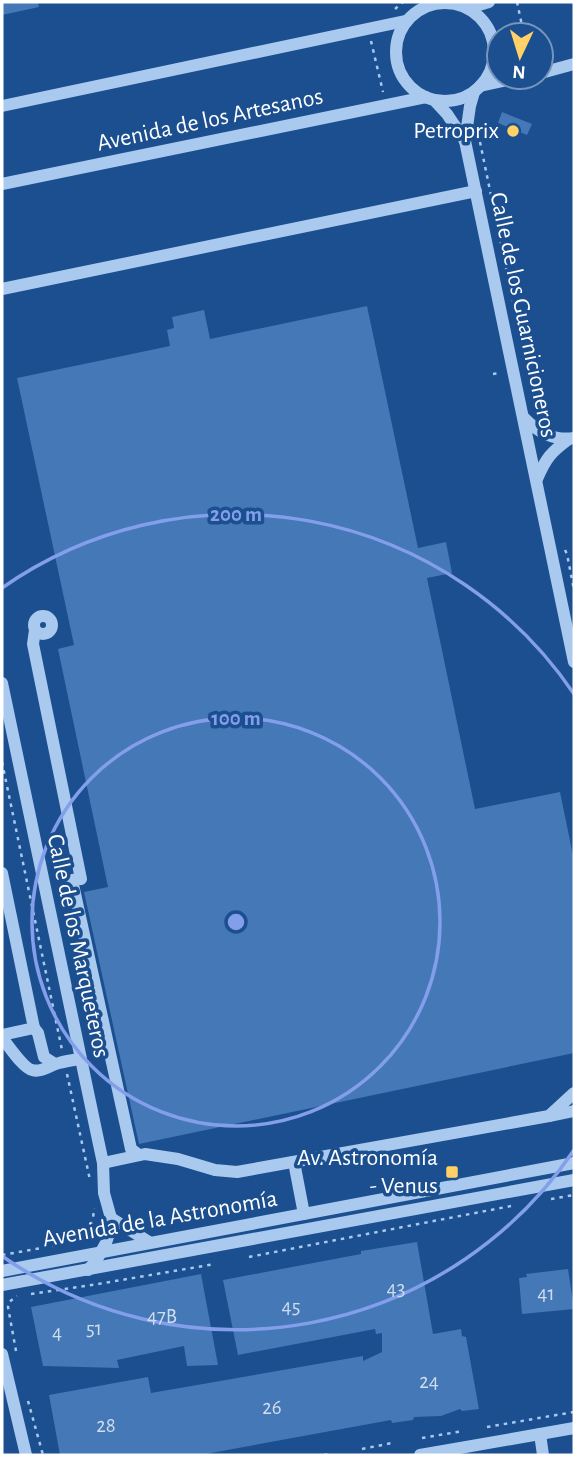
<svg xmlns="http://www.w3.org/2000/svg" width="576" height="1457" font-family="'Alegreya Sans',sans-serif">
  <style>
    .building { fill: #4478b7 }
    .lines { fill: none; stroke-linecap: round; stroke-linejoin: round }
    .path { stroke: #a9c9ee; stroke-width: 2.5; stroke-dasharray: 3.5 5; stroke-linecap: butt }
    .minor { stroke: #a9c9ee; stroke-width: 12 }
    .ring { fill: none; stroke: #839eea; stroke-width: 3.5 }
    .poi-dot { fill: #ffd166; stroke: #1b4f8f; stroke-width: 2.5 }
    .labels { text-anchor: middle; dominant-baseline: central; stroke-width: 7; stroke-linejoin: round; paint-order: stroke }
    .number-label { font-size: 21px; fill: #d0dded }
    .street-label { font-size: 24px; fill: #fff; stroke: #1b4f8f }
    .poi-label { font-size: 24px; fill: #fff; stroke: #1b4f8f; text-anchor: end }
    .centre { fill: #839eea; stroke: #1b4f8f; stroke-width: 3.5 }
    .ring-label { font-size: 21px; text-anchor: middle; font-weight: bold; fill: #839eea; stroke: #1b4f8f; stroke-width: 7; stroke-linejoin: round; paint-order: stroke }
  </style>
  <rect width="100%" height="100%" fill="#1b4f8f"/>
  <g class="building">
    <path d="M2,2H38L39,7L2,15Z"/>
    <path d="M502,112L532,124L527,135L498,123Z"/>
    <path d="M367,306L418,548L446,542L452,573L427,578L475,809L560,792L574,860V1053L139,1144L84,892L108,887L58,649L74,645L17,378L170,346L167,330L174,328L172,317L204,310L210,339Z"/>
    <path d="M417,1242L433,1334L461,1329L462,1336L466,1337L479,1409L462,1411L460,1409L441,1416L414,1417L413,1420L392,1423L391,1420L200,1455H60L49,1395L148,1377L151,1393L363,1356V1361L382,1352V1333L376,1334L375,1329L238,1355L223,1280L361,1254V1251Z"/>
    <path d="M568,1269L574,1309L522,1314L519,1278L527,1277L526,1274Z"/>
    <path d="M201,1274L218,1365L187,1366L184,1346L117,1360L119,1368L43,1366L31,1307Z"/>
  </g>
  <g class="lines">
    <g class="path">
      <path d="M517,2L524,35"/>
      <path d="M395,9L403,2"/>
      <path d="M371,41L383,92"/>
      <path d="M480,142L526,365L525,368"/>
      <path d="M493,374L501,373"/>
      <path d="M565,550L567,554L574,590"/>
      <path d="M2,762L62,1050"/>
      <path d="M67,1074L90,1180"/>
      <path d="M551,1199L574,1195"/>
      <path d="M2,1255L87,1240L93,1219L94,1208"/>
      <path d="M249,1257L511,1206"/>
      <path d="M31,1294L98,1284L215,1264"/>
      <path d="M16,1351L8,1307L9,1302L17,1296"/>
      <path d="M28,1401L43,1455"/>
      <path d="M487,1427L574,1412"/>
      <path d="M422,1438L463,1431"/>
      <path d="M362,1449L392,1443"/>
      <path d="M324,1455L332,1454"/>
    </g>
    <g class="minor">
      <circle cx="445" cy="52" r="49"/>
      <path d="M469,8L489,2"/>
      <path d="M541,73L574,64"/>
      <path d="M480,86L521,77"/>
      <path d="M474,92L470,106L465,141L574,662"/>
      <path d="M434,100L447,114L465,141"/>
      <path d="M2,106L405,21"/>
      <path d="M2,184L426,97"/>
      <path d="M2,289L476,191"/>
      <path d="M524,418C538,432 553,441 574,438"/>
      <path d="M537,479C546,458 551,452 569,439"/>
      <circle cx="43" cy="625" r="9"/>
      <path d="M35,630L33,644L81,879L72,880L131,1149L139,1155"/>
      <path d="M2,683L97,1135L103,1163L104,1193L111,1218V1227L106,1243L96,1261L88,1270"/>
      <path d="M2,873L34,1028L2,1035"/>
      <path d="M34,1028L38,1033L44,1057L55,1064"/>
      <path d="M2,1038C9,1046 23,1068 32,1070C42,1073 50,1065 59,1063C66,1061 73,1060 80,1059"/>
      <path d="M550,1116L574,1111"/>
      <path d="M294,1162L304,1214"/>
      <path d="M103,1163L145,1154L178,1159L215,1170L237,1172L549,1116L574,1093"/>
      <path d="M111,1218L149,1242"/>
      <path d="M2,1271L574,1163"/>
      <path d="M2,1285L574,1180"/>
      <path d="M2,1354L26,1455"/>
      <path d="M540,1434L543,1455"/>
      <path d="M420,1455L574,1428"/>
    </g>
  </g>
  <g class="ring">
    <circle cx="236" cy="922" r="204"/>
    <path d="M574 1150A408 408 0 0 1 2 1256M2 588A408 408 0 0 1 574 694"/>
  </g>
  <g class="poi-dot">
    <circle cx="513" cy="131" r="7"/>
    <rect x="445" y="1165" width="14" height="14" rx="3.5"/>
  </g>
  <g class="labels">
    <g class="number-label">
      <text x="396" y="1288">43</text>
      <text x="546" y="1293">41</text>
      <text x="291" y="1306">45</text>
      <text x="162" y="1316">47B</text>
      <text x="94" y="1328">51</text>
      <text x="57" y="1332">4</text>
      <text x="429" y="1381">24</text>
      <text x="272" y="1407">26</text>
      <text x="106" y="1425">28</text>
    </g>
    <g class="street-label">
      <text transform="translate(210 120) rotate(-12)">Avenida de los Artesanos</text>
      <text transform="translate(523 315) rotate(78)">Calle de los Guarnicioneros</text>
      <text transform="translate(78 946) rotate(78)">Calle de los Marqueteros</text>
      <text transform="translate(160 1219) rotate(-10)">Avenida de la Astronomía</text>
    </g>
    <g class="poi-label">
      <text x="499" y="131">Petroprix</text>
      <text x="438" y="1158">Av. Astronomía<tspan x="438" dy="28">- Venus</tspan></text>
    </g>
  </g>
  <circle cx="236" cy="922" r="10" class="centre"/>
  <g class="ring-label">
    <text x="236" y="521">200 m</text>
    <text x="236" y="725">100 m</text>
  </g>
  <rect width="576" height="1457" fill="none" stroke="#ffffff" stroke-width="7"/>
  <g transform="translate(520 56) rotate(184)"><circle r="33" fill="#1b4f8f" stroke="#7695bc" stroke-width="2"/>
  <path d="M0-5L12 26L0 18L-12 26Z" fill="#ffd166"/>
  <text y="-10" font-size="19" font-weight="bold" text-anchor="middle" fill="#ffffff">N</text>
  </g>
</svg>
